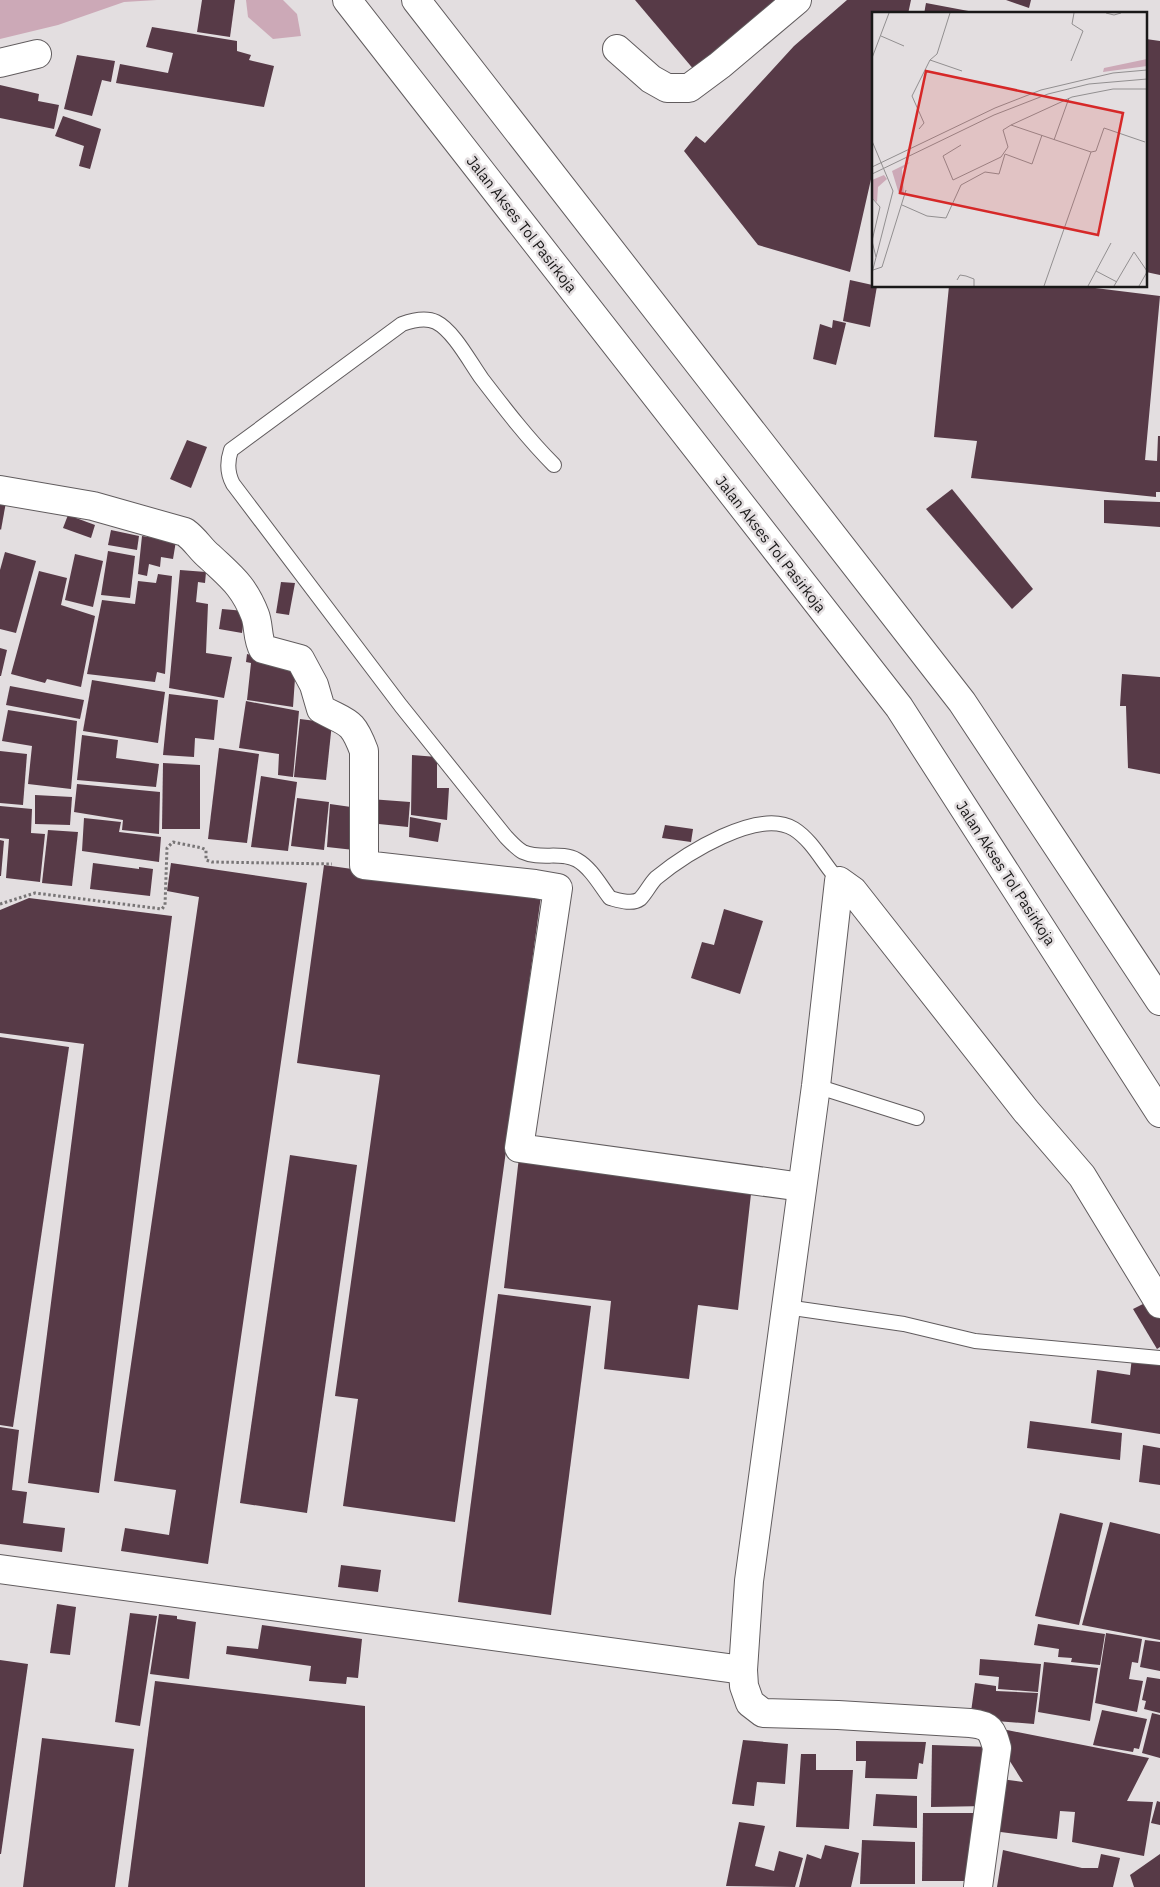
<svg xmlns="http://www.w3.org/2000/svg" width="1160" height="1887" font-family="'IBM Plex Sans',sans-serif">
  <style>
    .green { fill: #cca9b7 }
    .building { fill: #573a47 }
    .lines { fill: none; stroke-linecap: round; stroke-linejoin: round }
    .service-casing { stroke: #615c5e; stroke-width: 16 }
    .minor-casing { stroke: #615c5e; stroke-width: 30 }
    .motorway-casing { stroke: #615c5e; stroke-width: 30 }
    .path { stroke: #787576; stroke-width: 3; stroke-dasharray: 2.5 2.5; stroke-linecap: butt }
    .service { stroke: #fff; stroke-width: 14 }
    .minor { stroke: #fff; stroke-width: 28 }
    .motorway { stroke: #fff; stroke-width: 28 }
    .labels { text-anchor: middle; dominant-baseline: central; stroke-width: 5; stroke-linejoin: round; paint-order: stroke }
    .street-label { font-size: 15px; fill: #191818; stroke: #e3dee0 }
    .inset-road { fill: none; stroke: #928f90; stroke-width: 1 }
    .view { fill: #d62828; fill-opacity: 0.15; stroke: #d62828; stroke-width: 2.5 }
    .inset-edge { fill: none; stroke: #191818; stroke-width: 2.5 }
  </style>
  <rect width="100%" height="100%" fill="#e3dee0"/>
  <g class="green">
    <path d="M0,0H157L124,2L58,25L0,39Z"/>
    <path d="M246,0H283L297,14L301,36L273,39L248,17Z"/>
  </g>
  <g class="building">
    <path d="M202,0H235L230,37L197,32Z"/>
    <path d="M635,0H781L695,71Z"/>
    <path d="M847,0H911L908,14H874V166L850,272L758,245L684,151L696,136L705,143L794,46Z"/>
    <path d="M1006,0H1031L1029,8Z"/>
    <path d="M926,3L979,13V14H924Z"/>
    <path d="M152,27L237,41V51L251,55L249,60L274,66L264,107L116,83L120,64L168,73L173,53L146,47Z"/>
    <path d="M1146,39L1160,41V275L1146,272Z"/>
    <path d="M77,55L115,61L111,82L102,80L92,116L64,109Z"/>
    <path d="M0,85L39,94L38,101L59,105L54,129L0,118Z"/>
    <path d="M63,116L101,129L90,169L79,166L84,146L55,136Z"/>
    <path d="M850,280L877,286L870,327L843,321Z"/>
    <path d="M949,286H1079L1160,296L1145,460L1157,461L1158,436H1160V492H1156V497L971,478L977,441L934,437Z"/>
    <path d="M833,320L846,323L836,365L813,359L820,324L832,328Z"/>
    <path d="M187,440L207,447L191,488L170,479Z"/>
    <path d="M952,489L1033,589L1012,609L926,509Z"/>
    <path d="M1104,500L1160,502V527L1104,523Z"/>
    <path d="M0,501L6,502L1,530L0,529Z"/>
    <path d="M68,515L95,525L91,538L63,528Z"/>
    <path d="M111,530L139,536L137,550L108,545Z"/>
    <path d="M142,536L176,541L173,559L161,557L160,567L149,564L147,576L138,574Z"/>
    <path d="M108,551L135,556L130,598L101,595Z"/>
    <path d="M5,552L36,561L16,633L0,629V570Z"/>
    <path d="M75,554L103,561L93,607L65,600Z"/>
    <path d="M180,570L206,572L205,583L198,582L196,602L208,604L206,653L232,657L224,698L169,688Z"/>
    <path d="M39,571L67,578L61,605L95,616L81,687L47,679L45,683L11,674Z"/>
    <path d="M158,574L172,576L165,674L157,672L155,682L87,674L102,600L135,604L138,581L156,583Z"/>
    <path d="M281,582L295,583L289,615L276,613Z"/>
    <path d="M222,609L245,611L242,633L219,629Z"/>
    <path d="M0,648L7,650L1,676H0Z"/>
    <path d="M247,654L284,663L296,664L293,707L247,700L251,663L246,662Z"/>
    <path d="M1122,674L1160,677V774L1128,768L1126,706H1120Z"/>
    <path d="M92,680L165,692L158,743L83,731Z"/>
    <path d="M10,686L84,700L80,719L6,705Z"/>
    <path d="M169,694L218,700L214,740L195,738L194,757L163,755Z"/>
    <path d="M246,701L299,711L293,777L278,775L279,754L239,748Z"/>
    <path d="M8,710L77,721L71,789L28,784L32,746L2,741Z"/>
    <path d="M300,719L332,723L326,780L294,777Z"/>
    <path d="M82,735L118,740L116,758L159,764L156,787L77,780Z"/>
    <path d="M219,748L259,754L247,843L208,839Z"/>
    <path d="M0,751L27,754L23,805L0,803Z"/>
    <path d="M412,755L437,757V788H449L447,820L411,815Z"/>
    <path d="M163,763L200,765V829H162Z"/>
    <path d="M261,776L297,782L288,851L251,847Z"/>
    <path d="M77,784L160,792L159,834L122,830L123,820L74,812Z"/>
    <path d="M35,795L72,797L70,825L35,824Z"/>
    <path d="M297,798L329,802L324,850L291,846Z"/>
    <path d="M370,799L410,802L408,827L369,823Z"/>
    <path d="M330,804L358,808L354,850L327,847Z"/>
    <path d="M0,806L32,809L31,833L45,834L40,882L6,878L9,839L0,838Z"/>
    <path d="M410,817L441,823L438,842L409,837Z"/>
    <path d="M84,818L121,822L119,832L161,837L159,862L82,851Z"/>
    <path d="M665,825L693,829L691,842L662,838Z"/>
    <path d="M48,830L78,832L72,886L42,883Z"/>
    <path d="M0,840L4,841L1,876H0Z"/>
    <path d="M93,863L139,869V867L153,869L150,896L90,889Z"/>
    <path d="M171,863L307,883L208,1564L121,1551L125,1528L169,1535L176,1490L114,1481L199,897L167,891Z"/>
    <path d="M324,865L541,896L455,1522L343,1506L358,1399L335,1396L380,1075L297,1063Z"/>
    <path d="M29,898L172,916L99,1493L28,1483L84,1044L0,1033V910Z"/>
    <path d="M724,909L763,921L740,994L691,978L702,942L714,945Z"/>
    <path d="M0,1037L69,1047L13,1427L0,1425Z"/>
    <path d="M290,1155L357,1165L307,1513L240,1503Z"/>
    <path d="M519,1157L752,1185L738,1310L698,1305L689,1379L604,1369L611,1301L504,1288Z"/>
    <path d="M498,1294L591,1306L551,1615L458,1602Z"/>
    <path d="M1149,1301L1160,1319V1347L1157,1349L1133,1309Z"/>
    <path d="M1132,1357L1160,1360V1378L1142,1376L1160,1378V1434L1091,1423L1097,1370L1130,1375Z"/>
    <path d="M1030,1421L1122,1433L1120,1460L1027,1448Z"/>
    <path d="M0,1427L19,1430L12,1490L27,1492L23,1523L65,1528L62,1552L0,1544Z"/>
    <path d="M1143,1445L1160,1448V1485L1139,1482Z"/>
    <path d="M1060,1513L1103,1523L1079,1625L1035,1616Z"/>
    <path d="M1110,1522L1160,1534V1640L1082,1625Z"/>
    <path d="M341,1565L381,1570L378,1592L338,1587Z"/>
    <path d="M57,1604L76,1607L70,1655L50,1653Z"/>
    <path d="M130,1613L157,1616L140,1726L115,1722Z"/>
    <path d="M159,1614L177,1616V1619L196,1622L189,1679L150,1674Z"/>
    <path d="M1038,1624L1105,1634L1100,1665L1071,1662L1072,1658L1058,1657L1059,1649L1034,1645Z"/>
    <path d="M262,1625L362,1639L358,1678L347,1677L346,1684L309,1681L311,1666L226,1654L227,1646L258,1649Z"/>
    <path d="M1106,1633L1142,1639L1138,1663L1132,1662L1129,1679L1143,1681L1137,1712L1095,1703Z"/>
    <path d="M1145,1640L1160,1642V1671L1140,1667Z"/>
    <path d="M980,1659L1041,1664L1038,1692L998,1689L999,1677L979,1675Z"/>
    <path d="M0,1660L28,1664L1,1854H0Z"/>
    <path d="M1044,1662L1098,1668L1090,1721L1038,1712Z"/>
    <path d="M1147,1677L1160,1679V1713L1144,1709L1146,1701L1142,1700Z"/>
    <path d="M155,1681L365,1706V1887H128Z"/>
    <path d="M975,1683L996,1686V1691L1038,1693L1034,1724L970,1719Z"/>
    <path d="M1102,1710L1147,1719L1139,1749L1134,1748L1133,1752L1093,1745Z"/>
    <path d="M1152,1713L1160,1715V1758L1142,1753Z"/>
    <path d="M1007,1730L1149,1758L1127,1801L1153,1802L1144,1856L1072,1842L1075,1812L1060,1811L1057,1839L993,1831L1001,1779L1023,1782L1006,1755H1003Z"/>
    <path d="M42,1738L134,1749L115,1887H23Z"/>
    <path d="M743,1740L788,1744L785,1784L757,1782L754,1806L732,1804Z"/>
    <path d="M856,1741L926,1742L923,1764L919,1763L917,1779L865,1778L866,1761H856Z"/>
    <path d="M932,1745L990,1747L987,1806L931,1807Z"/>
    <path d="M801,1754H816V1770H853L849,1829L796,1827Z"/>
    <path d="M876,1794L917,1796V1828L873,1826Z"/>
    <path d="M1157,1801L1160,1802V1825L1151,1823Z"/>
    <path d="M923,1813H974L973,1881H922Z"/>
    <path d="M739,1822L765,1826L755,1866L774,1871L779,1851L803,1858L795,1887L726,1886Z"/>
    <path d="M862,1840L915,1842V1884H860Z"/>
    <path d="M825,1845L859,1853L851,1887H799L807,1854L821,1859Z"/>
    <path d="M1003,1850L1082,1868H1098L1101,1854L1120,1858L1113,1887H997Z"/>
    <path d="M1160,1854V1887H1134L1130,1875Z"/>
  </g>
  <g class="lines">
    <g class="service-casing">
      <g id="service">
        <path d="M554,465C528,439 505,409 482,379C471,364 454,331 436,322C426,317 413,320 402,324L231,450C227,462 227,473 233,484L401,706L506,837C511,842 517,849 523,852C540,860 561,851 577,860C591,868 600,885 610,898C618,900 632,905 640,899C646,893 650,884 656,878C684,855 758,807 794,829C813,841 824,865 839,881"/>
        <path d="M816,1086L917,1118"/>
        <path d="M786,1307L904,1324L975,1341L1160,1358"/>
      </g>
    </g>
    <g class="minor-casing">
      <g id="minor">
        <path d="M617,49L651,79L667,88H689L720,65L797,0"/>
        <path d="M0,63L37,54"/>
        <path d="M0,490L93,506L185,532C196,540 200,549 210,557C231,577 244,586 255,615C259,625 257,639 263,649L300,659L314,685L321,709C348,724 352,719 364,751V865L535,884L558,888L519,1148L802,1187"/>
        <path d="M0,1569L743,1670L749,1581L816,1086L839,881L853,891L1026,1111L1082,1176L1160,1304"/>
        <path d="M743,1670L744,1686L750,1703L763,1713L838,1715L970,1723C990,1725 992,1730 997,1748L978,1887"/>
      </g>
    </g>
    <g class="motorway-casing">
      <g id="motorway">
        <path d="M347,0L899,707L1160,1113"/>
        <path d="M416,0L962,702L1160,1001"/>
      </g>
    </g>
    <path class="path" d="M0,904L35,893L162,909L165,905L167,848L173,842L202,848L206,850V860L212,862L332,864"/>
    <use href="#service" class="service"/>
    <use href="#minor" class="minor"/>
    <use href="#motorway" class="motorway"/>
  </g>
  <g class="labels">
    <g class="street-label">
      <text transform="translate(522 224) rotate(52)">Jalan Akses Tol Pasirkoja</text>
      <text transform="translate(771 544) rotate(52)">Jalan Akses Tol Pasirkoja</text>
      <text transform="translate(1006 873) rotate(57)">Jalan Akses Tol Pasirkoja</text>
    </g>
  </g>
  <g transform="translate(872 12)">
    <rect width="275" height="275" fill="#e3dee0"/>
    <path d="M275,47V54L231,60L232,56ZM38,150L30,157L32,183L27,182L20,159ZM12,163L15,167L6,175L5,190L0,186V168Z" fill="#cca9b7"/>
    <path class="inset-road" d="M234,1L242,3L249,1M9,24L32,34M0,46L17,1M58,48L90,59M199,49L211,19L200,12L202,1M47,117L52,111L40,84L58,48L65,42L78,1M182,128L197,86M0,129L21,179L0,261M89,133L71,144L81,168L129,145L136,135L131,118L139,113M219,140L224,139L232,116L273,130M0,155L123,96L169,78L241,61L275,58M0,162L122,103L176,82L217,72L275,67M0,186L8,195L0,229L4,245M30,193L55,204L74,206L89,173L113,160L127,162L133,142L160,152L170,123M1,258L10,255L34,178M224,259L245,270M85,268L88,263L94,264L102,267V274M172,274L219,140L139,113L200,85L241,77H275M216,274L239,231M242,274L262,240L275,259M267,274L275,260"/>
    <path class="view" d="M54,59L251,101L226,223L28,181Z"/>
    <rect width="275" height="275" class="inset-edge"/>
  </g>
</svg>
